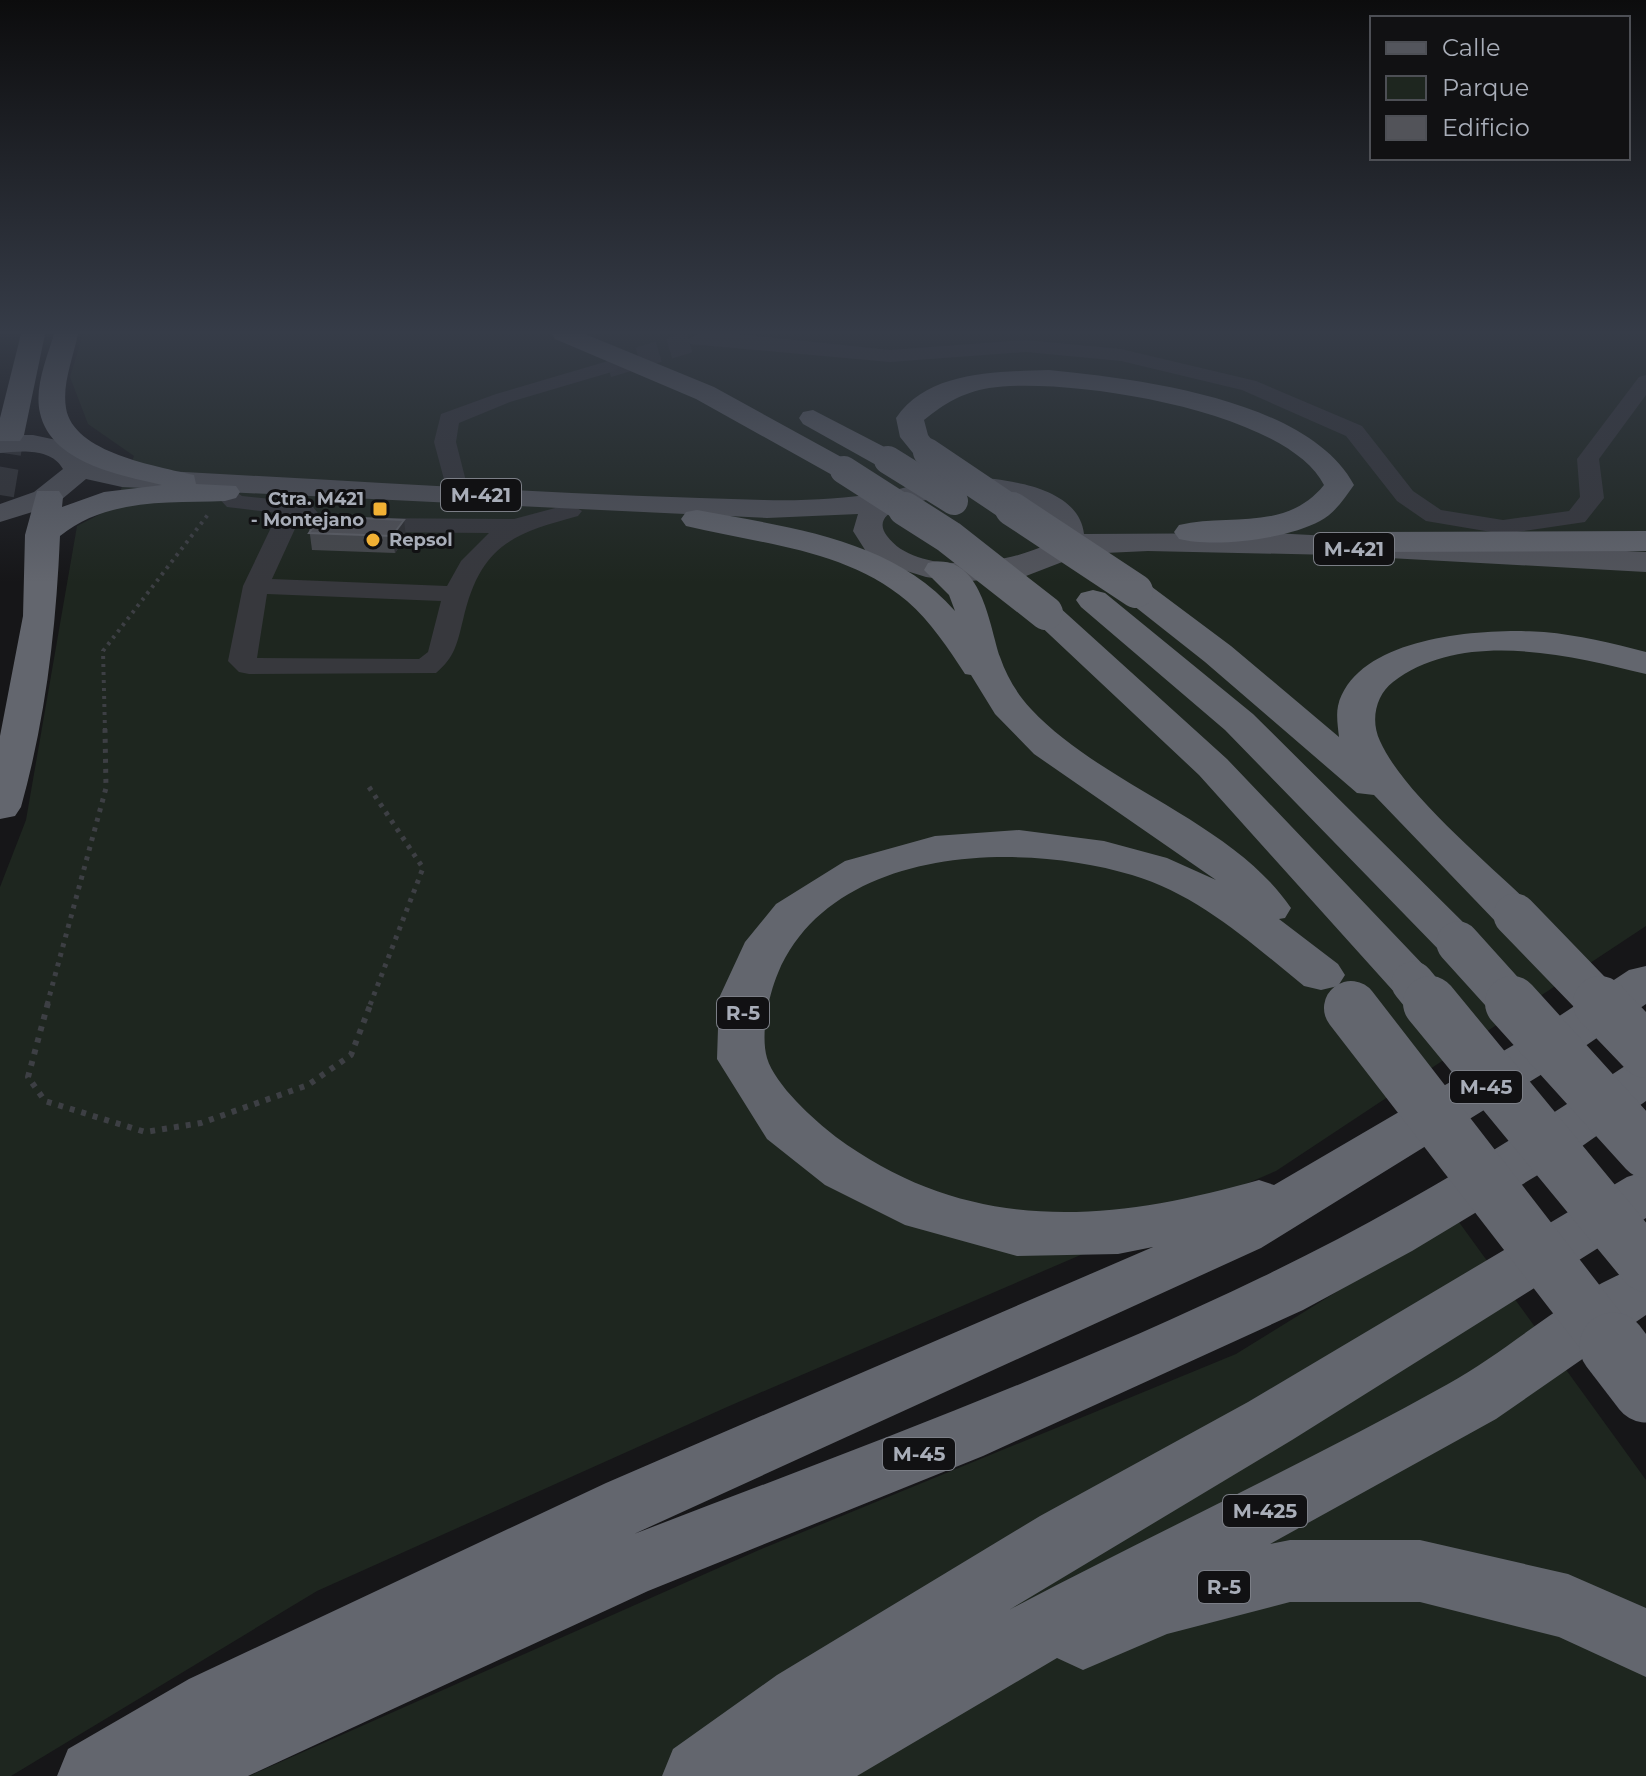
<svg xmlns="http://www.w3.org/2000/svg" width="1646" height="1776" font-family="Montserrat,sans-serif">
  <style>
    .green { fill: #1e261f }
    .lines { fill: none; stroke-linecap: round; stroke-linejoin: round }
    .minor-tunnel { stroke: #333438; stroke-width: 21; stroke-dasharray: 21 11; stroke-linecap: butt }
    .highway-tunnel { stroke: #333438; stroke-width: 28; stroke-dasharray: 28 14; stroke-linecap: butt }
    .path-far2 { stroke: #3d3f44; stroke-width: 4; stroke-dasharray: 3 5; stroke-linecap: butt }
    .path-far1 { stroke: #3d3f44; stroke-width: 5; stroke-dasharray: 4 6; stroke-linecap: butt }
    .path { stroke: #3d3f44; stroke-width: 6; stroke-dasharray: 5 7; stroke-linecap: butt }
    .minor { fill: #37383d; fill-rule: evenodd }
    .major { fill: #53555c; fill-rule: evenodd }
    .highway { fill: #63666e; fill-rule: evenodd }
    .highway-bridge-far4 { stroke: #63666e; stroke-width: 28 }
    .highway-bridge-far3 { stroke: #63666e; stroke-width: 34 }
    .highway-bridge-far2 { stroke: #63666e; stroke-width: 43 }
    .highway-bridge-far1 { stroke: #63666e; stroke-width: 54 }
    .highway-bridge { stroke: #63666e; stroke-width: 67 }
    .wall { fill: #47494d }
    .shaded-wall { fill: #2f3033 }
    .building { fill: #525359; stroke: #5f6168; stroke-width: 2 }
    .poi-dot { fill: #f2b134; stroke: #111113; stroke-width: 3 }
    .labels { text-anchor: middle; dominant-baseline: central; stroke-width: 6; stroke-linejoin: round; paint-order: stroke }
    .far-poi-label { font-size: 18px; font-weight: bold; fill: #a8adb8; stroke: #111113; text-anchor: end }
    .shield { fill: #111113; stroke: #7b7e86; stroke-width: 2 }
    .shield-label { font-size: 20px; font-weight: bold; fill: #a8adb8 }
  </style>
  <rect width="100%" height="100%" fill="#161618"/>
  <g class="green">
    <path d="M83,334H1646V926L1276,1171L727,1407L317,1591L11,1776H0V887L26,820L77,526L114,507L134,456L88,424L70,377Z"/>
    <path d="M1456,1218L1646,1480V1776H249L759,1550L1236,1354Z"/>
  </g>
  <g class="lines">
    <path class="minor-tunnel" d="M608,367L697,340"/>
    <path class="highway-tunnel" d="M0,495L10,435"/>
    <path class="path-far2" d="M105,731L103,651L210,512"/>
    <g class="path-far1">
      <path d="M369,787L423,868L370,1005"/>
      <path d="M47,1005L106,788L105,729"/>
    </g>
    <path class="path" d="M48,1003L28,1077L45,1101L145,1132L201,1123L308,1085L351,1055L371,1003"/>
    <g class="minor">
      <path d="M697,334H737L890,350L1026,340L1121,349L1256,381L1362,426L1413,491L1441,510L1503,520L1569,511L1580,497L1577,459L1639,377L1646,375V395L1599,459L1604,498L1585,522L1503,534L1426,521L1397,501L1346,436L1242,390L1121,361L1026,352L890,362L690,344L687,340Z"/>
      <path d="M608,361L618,367L615,371L510,402L459,423L456,442L469,493L457,500L449,498L434,442L441,414L496,394Z"/>
      <path d="M225,485L242,496L310,503L321,517L309,524L299,520L272,579L447,586L461,561L489,533L359,532L347,525L359,518L514,519L570,504L582,511L578,516C511,534 480,546 463,620C457,644 455,657 436,673L249,674L239,672L228,661L243,586L278,513L227,507L213,492ZM267,594L441,601L428,652L419,659L257,658Z"/>
    </g>
    <path class="major" d="M0,435H33L66,442L76,447L89,462L122,469C336,479 550,495 764,500C802,501 842,499 880,493C912,488 940,474 974,477C1011,480 1079,488 1084,534L1272,533L1646,552V572L1334,555L1148,551L1083,554L1026,576L959,582L926,577L887,565L867,553L853,531L858,514L767,518L122,487L86,479L55,505L0,522V504L34,492L63,469C51,448 22,451 0,453ZM972,495C1004,499 1029,502 1051,526L1049,543C1011,564 918,578 887,536C861,502 957,495 972,495Z"/>
    <g class="highway">
      <path d="M21,334H45L24,435L20,441H0V418Z"/>
      <path d="M54,334H78C73,358 62,384 66,408C73,453 157,466 194,475L196,484L236,486L240,492L236,498L225,501C168,503 107,498 60,536C56,629 46,717 21,807L15,816L0,819V736L23,616L25,535L37,491H59L63,497L62,507L104,492L162,485C120,475 51,463 40,413C34,387 47,358 54,334Z"/>
      <path d="M552,334H585L714,387L854,464L859,470L854,476H834L696,399L555,339Z"/>
      <path d="M1049,370C1138,379 1308,399 1354,485C1344,499 1335,513 1320,521C1287,539 1215,548 1179,539L1174,532L1179,525C1230,513 1286,532 1324,485C1287,410 1065,376 989,388C962,393 945,403 924,420L928,435L941,452L937,458H917L900,437L896,418C929,370 998,372 1049,370Z"/>
      <path d="M813,410L898,454L903,460L898,466H878L803,424L799,418L803,412Z"/>
      <path d="M697,510C786,527 892,538 955,611L949,595L924,570L928,563C981,550 989,624 1000,657C1007,677 1017,694 1031,709C1103,786 1232,821 1291,908L1285,918L1279,919L1338,964L1345,975L1338,986L1321,990L1304,986C1251,943 1199,895 1132,875C1019,841 832,846 778,973C769,994 760,1034 767,1058C775,1085 814,1120 836,1137C969,1235 1108,1223 1259,1180L1274,1185L1529,1036L1629,970L1646,966V1004L1565,1060L1261,1248L634,1534C845,1453 1059,1375 1262,1277C1390,1216 1511,1142 1628,1064L1646,1059V1101L1561,1161L1412,1251L1303,1310L983,1456L648,1591L248,1776H57L68,1749L189,1679L606,1483L1153,1247L1118,1254L1017,1256L905,1225L825,1185L767,1139L717,1059L719,998L745,942L776,904L845,861L935,836L1019,830L1104,841L1167,858L1216,880L1034,754L995,714L971,675L965,674C948,648 931,622 907,601C846,549 760,544 686,526L681,519L686,512Z"/>
      <path d="M1646,531V551L1365,552L1354,549L1349,542L1354,535L1365,532Z"/>
      <path d="M1136,581L1148,584L1231,646L1339,737C1338,728 1336,715 1338,706C1356,635 1486,628 1544,632C1578,635 1612,643 1646,652V674C1569,655 1463,629 1393,682C1376,695 1370,720 1380,741C1403,793 1488,863 1531,905L1537,915L1531,925L1515,929L1499,925L1374,795L1357,793L1205,662L1124,598L1119,591L1124,584Z"/>
      <path d="M1093,590L1105,593L1253,714L1474,933L1481,943L1474,953L1458,957L1442,953L1225,730L1081,607L1076,600L1081,593Z"/>
      <path d="M1046,603L1058,606L1227,759L1430,972L1437,983L1430,994L1413,998L1396,994L1199,775L1034,620L1029,613L1034,606Z"/>
      <path d="M1646,1171V1218L1292,1440L1009,1610C1155,1533 1304,1464 1448,1384C1515,1347 1573,1288 1646,1264V1315L1496,1419L1270,1544L1290,1540H1420L1568,1574L1646,1608V1677L1559,1637L1420,1602H1290L1167,1634L1083,1670L1057,1658L857,1776H662L673,1749L777,1675L1040,1516L1248,1402L1627,1177Z"/>
    </g>
    <g class="highway-bridge-far4">
      <path d="M927,452L1015,511"/>
      <path d="M888,460L954,501"/>
      <path d="M844,470L908,511"/>
    </g>
    <g class="highway-bridge-far3">
      <path d="M905,509L949,537L1046,613"/>
      <path d="M1012,509L1136,591"/>
    </g>
    <g class="highway-bridge-far2">
      <path d="M1515,915L1602,1005"/>
      <path d="M1458,943L1514,1005"/>
      <path d="M1413,983L1431,1005"/>
    </g>
    <g class="highway-bridge-far1">
      <path d="M1430,1003L1646,1265"/>
      <path d="M1512,1003L1646,1151"/>
      <path d="M1600,1003L1646,1051"/>
      <path d="M1351,1008L1614,1348"/>
    </g>
    <path class="highway-bridge" d="M1613,1346L1646,1389"/>
  </g>
  <path class="wall" d="M309,527L406,537L395,553L312,550Z"/>
  <path class="shaded-wall" d="M404,520L406,537L395,553L392,536Z"/>
  <path class="building" d="M318,516L404,520L392,536L309,533L313,527H309Z"/>
  <linearGradient id="sky" x2="0" y2="1"><stop stop-color="#0c0c0d"/><stop offset="0.57" stop-color="#363c48"/><stop offset="1" stop-color="#363c48" stop-opacity="0"/></linearGradient>
  <rect width="1646" height="583" fill="url(#sky)"/>
  <g class="poi-dot">
    <rect x="372" y="501" width="16" height="16" rx="4"/>
    <circle cx="373" cy="540" r="8"/>
  </g>
  <g class="labels">
    <g class="far-poi-label">
      <text x="364" y="499">Ctra. M421<tspan x="364" dy="21">- Montejano</tspan></text>
      <text x="389" y="540" text-anchor="start">Repsol</text>
    </g>
    <g class="shield">
      <rect x="441" y="479" width="80" height="32" rx="6"/>
      <rect x="1314" y="533" width="80" height="32" rx="6"/>
      <rect x="717" y="997" width="52" height="32" rx="6"/>
      <rect x="1450" y="1071" width="72" height="32" rx="6"/>
      <rect x="883" y="1438" width="72" height="32" rx="6"/>
      <rect x="1223" y="1495" width="84" height="32" rx="6"/>
      <rect x="1198" y="1571" width="52" height="32" rx="6"/>
    </g>
    <g class="shield-label">
      <text x="481" y="495">M-421</text>
      <text x="1354" y="549">M-421</text>
      <text x="743" y="1013">R-5</text>
      <text x="1486" y="1087">M-45</text>
      <text x="919" y="1454">M-45</text>
      <text x="1265" y="1511">M-425</text>
      <text x="1224" y="1587">R-5</text>
    </g>
  </g>
  <rect x="1370" y="16" width="260" height="144" fill="#111113" stroke="#4d4f55" stroke-width="2"/>
  <rect x="1386" y="42" width="40" height="12" fill="#53555c" stroke="#4d4f55" stroke-width="2"/>
  <text x="1442" y="56" font-size="24" fill="#a8adb8">Calle</text>
  <rect x="1386" y="76" width="40" height="24" fill="#1e261f" stroke="#4d4f55" stroke-width="2"/>
  <text x="1442" y="96" font-size="24" fill="#a8adb8">Parque</text>
  <rect x="1386" y="116" width="40" height="24" fill="#525359" stroke="#4d4f55" stroke-width="2"/>
  <text x="1442" y="136" font-size="24" fill="#a8adb8">Edificio</text>
</svg>
